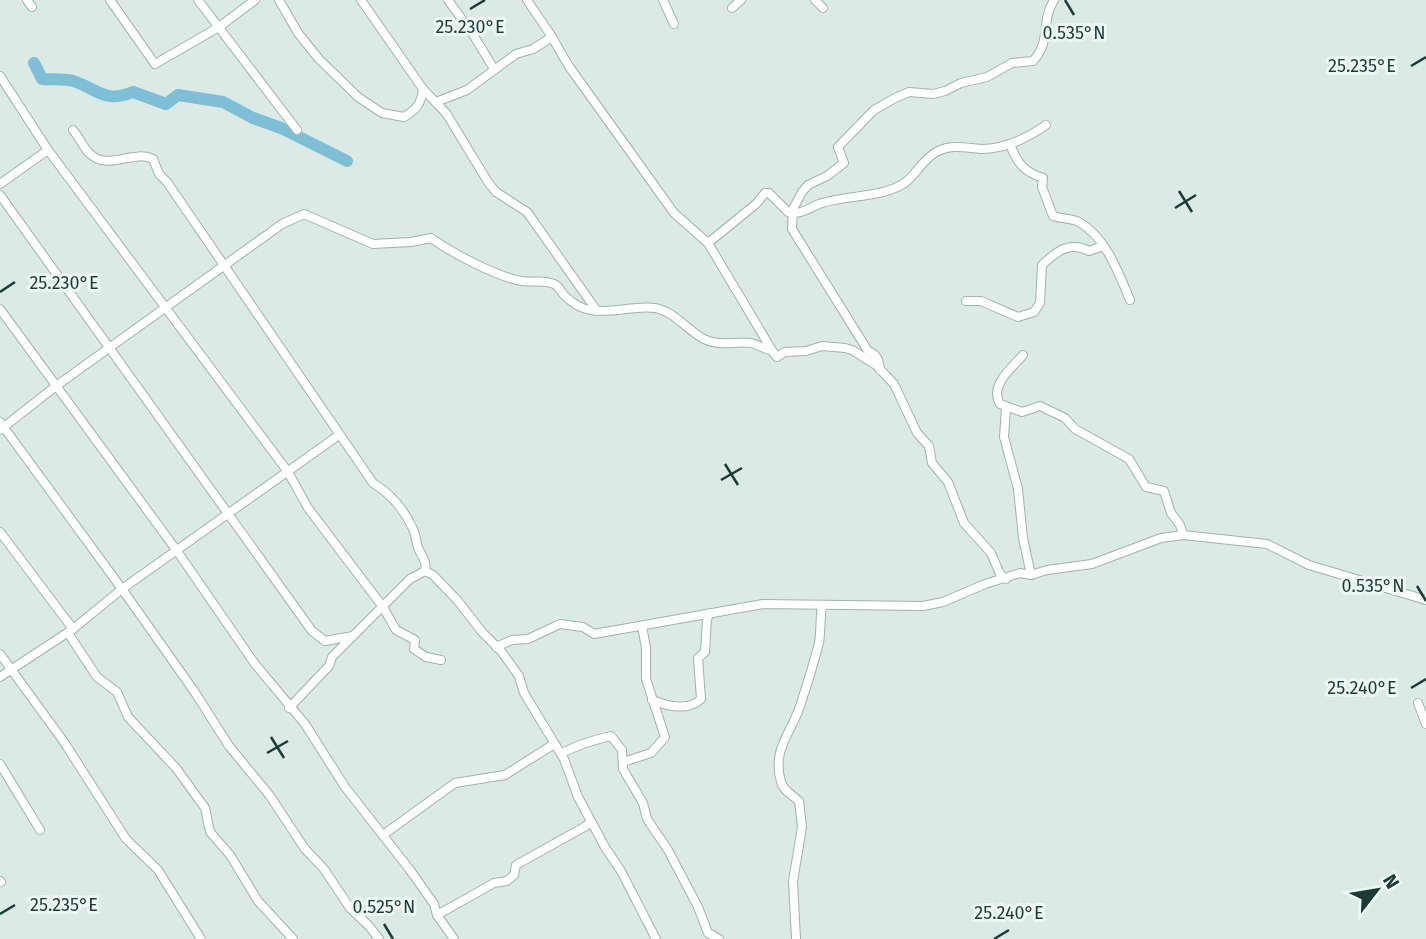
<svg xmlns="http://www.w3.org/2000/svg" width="1426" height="939" font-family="'Fira Sans',sans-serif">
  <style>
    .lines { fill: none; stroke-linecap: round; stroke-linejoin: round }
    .river { stroke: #7ebfd6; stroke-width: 12 }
    .minor-casing { stroke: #9fb2ae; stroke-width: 10 }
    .minor { stroke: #fff; stroke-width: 8 }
    .ticks { fill: none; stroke: #1d3b36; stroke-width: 2.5 }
    .ticks-label { font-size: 18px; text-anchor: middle; fill: #1d3b36; stroke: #edf7f3; stroke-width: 6; stroke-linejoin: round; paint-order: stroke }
  </style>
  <rect width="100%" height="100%" fill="#dceae6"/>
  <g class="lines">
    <path class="river" d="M34,63L42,79C53,80 66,78 76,82C100,91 106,103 133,92L166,104L178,95L223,102L253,118L281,128L347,161"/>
    <g class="minor-casing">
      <g id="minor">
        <path d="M27,0L32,7"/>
        <path d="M110,0L155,64L219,27L255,0"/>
        <path d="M198,0L297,130"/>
        <path d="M279,0L298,33L319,59L358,97L382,113L404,117C417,109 421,104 423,89"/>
        <path d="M361,0L423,89L446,113L488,182L496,192L527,212L597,311"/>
        <path d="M448,0L474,36L494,69"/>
        <path d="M527,0L552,37L568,65L674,213L708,243L773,352"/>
        <path d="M663,0L674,24"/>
        <path d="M815,0L823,8"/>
        <path d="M732,8L741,0"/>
        <path d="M0,76L48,150L288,472L308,508L383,607L396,630L415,640L414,649L426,657L441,660"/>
        <path d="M436,102L467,90L516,54L533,49L552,37"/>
        <path d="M73,130C79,137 83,147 89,153C108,172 132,149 153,159L159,174L167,182L373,483C391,494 404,509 413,529C416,535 416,543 419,550C423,558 427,562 425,571"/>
        <path d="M1010,144C1017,163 1024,172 1043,178L1042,187L1053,216C1062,219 1071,218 1079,222C1106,237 1119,274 1130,300"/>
        <path d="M0,184L48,150"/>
        <path d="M0,195L312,631L325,641L353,636"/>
        <path d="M708,243L756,204L765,193H769L788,212C801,215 807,209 819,204C844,195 880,198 903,184C915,177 923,158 938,151C952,144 966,148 981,149C1005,149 1026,139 1046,125"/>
        <path d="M966,301H981L1018,317L1034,312L1040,303L1042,265C1057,251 1069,241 1089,251L1103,246"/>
        <path d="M0,309L177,551L255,664L305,724L345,787L410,870L434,904L437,915L454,939"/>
        <path d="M1023,355C1012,368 989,385 1000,404L1022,412L1040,406L1065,418L1075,429L1129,459L1146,487L1164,491L1171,513L1180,525L1183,535"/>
        <path d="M777,357L785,352L806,351L822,346L845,348L852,350L876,365L894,384L917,433L929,446L932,463L948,482L964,523L991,553L1000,574L1006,579"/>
        <path d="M880,370C879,360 877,354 868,351L792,229L793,209L802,192L808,185L827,176L844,163L838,147L874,110L895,98L909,92L933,94L945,91L961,83L987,77L1012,63L1033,61C1052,40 1040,23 1054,0"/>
        <path d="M1006,408L1004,437L1018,489L1023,538L1031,575"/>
        <path d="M0,422L122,589L194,691L229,746L270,796L305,849L324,869L350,908L369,926L379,939"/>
        <path d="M0,430L56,386L282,224L304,214L373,244L411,242L431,238C452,253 497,277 522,281C534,283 543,279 554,284C559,286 560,290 564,295C571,302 581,309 591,310C612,314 634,305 655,308C674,311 688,331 704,339C720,347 735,341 751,343C758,344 763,349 771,350L777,357"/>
        <path d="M0,532L73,629"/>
        <path d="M425,571L433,575L458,601L482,632L501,651L519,676L524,693L564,759L578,797L605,847L621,871L656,939"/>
        <path d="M68,633L97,677L117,692L128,717L176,768L205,808L210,832L230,855L258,901L293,939"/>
        <path d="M496,647L512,640L528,639L560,624L583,627L594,634L763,604L923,606L943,602L985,584L1020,573L1031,575L1047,570L1092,564L1161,538L1183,535L1267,544L1309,565L1426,600"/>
        <path d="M0,654L64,742L126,839L158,870L201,939"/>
        <path d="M0,677L73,629L122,589L339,435"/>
        <path d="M652,700C667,706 688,712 701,699L698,658L705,652L707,619L710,613"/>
        <path d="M1418,703L1426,724"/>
        <path d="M289,708L329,666L332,657L410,579L425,571"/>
        <path d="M561,754C576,745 594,740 611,736L622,750L623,769L643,803L647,819L668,850L698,907L708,933L719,939"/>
        <path d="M623,762L651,753L665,737L646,679V648L642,626"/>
        <path d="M0,764L40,830"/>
        <path d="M383,835L455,783L505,775L551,746H556"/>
        <path d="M0,881L1,882"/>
        <path d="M437,915L494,883L507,881L514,875L516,865L586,826L591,821"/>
        <path d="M796,939L793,881L802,827L799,801C793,796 783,790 781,782C771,747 794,731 802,700C808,682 814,662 819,643C821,631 820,618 822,605"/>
      </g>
    </g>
    <use href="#minor" class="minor"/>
  </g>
  <path class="ticks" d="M1065,0L1074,15M470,9L485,0M1411,66L1426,57M1179,191L1192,212M1175,208L1196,195M0,292L15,282M725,464L738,485M721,480L742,468M1417,586L1426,601M1411,688L1426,679M271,737L284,758M267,753L288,741M0,914L15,905M384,924L393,939M994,939L1009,930"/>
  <g class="ticks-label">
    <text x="470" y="33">25.230°E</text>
    <text x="1074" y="39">0.535°N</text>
    <text x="1362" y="72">25.235°E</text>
    <text x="64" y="289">25.230°E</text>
    <text x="1373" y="592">0.535°N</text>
    <text x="1362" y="694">25.240°E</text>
    <text x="64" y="911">25.235°E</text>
    <text x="384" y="913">0.525°N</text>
    <text x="1009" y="919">25.240°E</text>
  </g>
  <g transform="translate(1377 890) rotate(59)" stroke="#edf7f3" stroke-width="5" paint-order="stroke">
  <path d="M0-5L12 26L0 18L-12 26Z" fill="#1d3b36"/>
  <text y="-10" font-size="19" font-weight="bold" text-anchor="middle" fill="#1d3b36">N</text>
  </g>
</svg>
